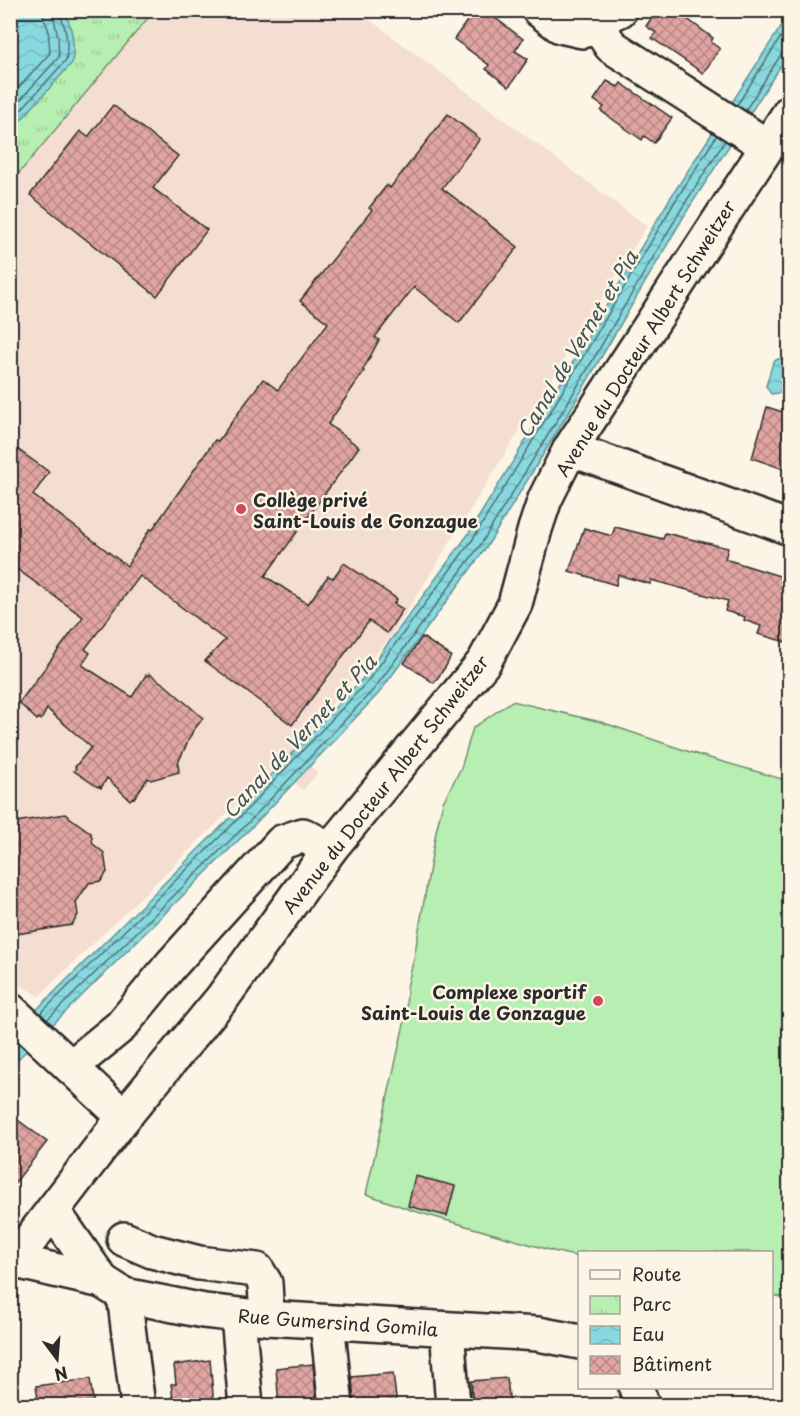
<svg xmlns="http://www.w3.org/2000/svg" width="800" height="1416" font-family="'Playpen Sans',sans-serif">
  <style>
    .built { fill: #f4ddd1 }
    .park { fill: url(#park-tufts); stroke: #718c6e; stroke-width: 1.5 }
    .garden { fill: #b7eeb1; stroke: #718c6e; stroke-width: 1.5 }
    .water { fill: url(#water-waves); stroke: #639397; stroke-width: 1.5 }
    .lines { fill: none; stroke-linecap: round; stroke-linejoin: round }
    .shore { stroke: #507173; stroke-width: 1.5 }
    .building { fill: url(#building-cross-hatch); stroke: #2b2b2b; stroke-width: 1.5 }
    .minor-casing { stroke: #2b2b2b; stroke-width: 38 }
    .minor { stroke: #fcf5e5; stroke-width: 33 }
    .poi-dot { fill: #d1495b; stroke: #fcf5e5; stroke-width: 2 }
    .labels { text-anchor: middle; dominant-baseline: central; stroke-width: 5; stroke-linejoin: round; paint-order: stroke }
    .street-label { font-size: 18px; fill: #2b2b2b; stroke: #fcf5e5 }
    .poi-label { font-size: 18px; font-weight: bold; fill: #2b2b2b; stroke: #fcf5e5; text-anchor: start }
    .water-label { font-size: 20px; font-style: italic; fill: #425658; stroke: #fcf5e5 }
  </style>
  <defs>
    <pattern id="park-tufts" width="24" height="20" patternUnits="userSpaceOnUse" patternTransform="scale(1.5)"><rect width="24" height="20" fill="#b7eeb1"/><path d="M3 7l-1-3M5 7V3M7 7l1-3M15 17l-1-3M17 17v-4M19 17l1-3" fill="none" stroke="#9ecc98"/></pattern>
    <pattern id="water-waves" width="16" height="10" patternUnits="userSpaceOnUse" patternTransform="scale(1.5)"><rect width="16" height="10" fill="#88d9df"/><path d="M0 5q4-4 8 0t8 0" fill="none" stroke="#76bac0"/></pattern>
    <pattern id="building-cross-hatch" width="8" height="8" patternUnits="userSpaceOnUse" patternTransform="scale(1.5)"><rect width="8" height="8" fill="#e0a5a2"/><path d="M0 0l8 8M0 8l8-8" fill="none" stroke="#b68784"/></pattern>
  </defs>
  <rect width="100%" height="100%" fill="#fcf5e5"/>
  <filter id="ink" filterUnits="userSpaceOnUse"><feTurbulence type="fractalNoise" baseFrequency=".0167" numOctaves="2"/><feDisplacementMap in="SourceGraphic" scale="12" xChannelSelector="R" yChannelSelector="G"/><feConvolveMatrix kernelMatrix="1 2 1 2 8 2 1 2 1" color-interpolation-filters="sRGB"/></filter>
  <g filter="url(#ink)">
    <path class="built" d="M155,11H358L647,226L392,635L292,750L318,773L303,790L275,767L39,996L10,979V183Z"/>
    <path class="park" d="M152,10L153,12L11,183V11Z"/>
    <path class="garden" d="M512,701L601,722L699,755L789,781V1299L772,1295V1252H580L579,1257L553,1251L414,1211L366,1194L406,1015L407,987L414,958L436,832L443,802L461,768L473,728Z"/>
    <g class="water">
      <path d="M11,10L64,11C72,26 75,45 72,63L11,131Z"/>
      <path d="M789,14V53L687,211L572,407L486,548L379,693L253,826L11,1066V1035L237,811L362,679L467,536L553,396L669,200Z"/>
      <path d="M781,358C793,365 784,379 781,390L779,393L771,394L766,386L773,362L776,360Z"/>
    </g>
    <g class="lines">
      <g class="shore">
        <path d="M10,97L50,53L48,28L44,19L42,10"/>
        <path d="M737,105L790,23"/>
        <path d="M10,111L59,57L58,37L52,10"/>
        <path d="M745,111L782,53L785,51H790"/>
        <path d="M10,122L66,60C68,49 67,36 64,25C62,20 60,16 59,10"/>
        <path d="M40,1014L242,815L367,682L473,539L558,399L674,203L717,135"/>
        <path d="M47,1020L249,822L374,689L481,544L567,404L682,208L725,141"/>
      </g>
    </g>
    <g class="building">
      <path d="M657,10H675L713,38L711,42L720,49L703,73L652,38L656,33L646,26Z"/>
      <path d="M474,11L482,16L486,11L523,39L515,51L528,59L509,87L486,69L489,65L454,39Z"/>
      <path d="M607,81L618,87L621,83L672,118L654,143L644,136L642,140L601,111L604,107L594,100Z"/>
      <path d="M113,105L178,156L153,188L207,230L157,296L30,195L80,131L88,137Z"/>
      <path d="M448,114L480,139L442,188L518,247L459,323L414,287L375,337L379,340L363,370L364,371L328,424L359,447L265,576L308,604L328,576L333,578L344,563L397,599L394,604L403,609L387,633L369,621L292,725L205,661L225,640L140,576L85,649L90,653L82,665L132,697L146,675L148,676L149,674L164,684L203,718L193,731L178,763L179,772L151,780L148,778L134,798L133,797L130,800L107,778L101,788L99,786L98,787L74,771L76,768L75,767L91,747L47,709L41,720L39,718L37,720L19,703L83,617L10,564V444L49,472L33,495L127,566L150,529L152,530L215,440L218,441L263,379L278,390L328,323L300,301L372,210L369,208L387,185L390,188Z"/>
      <path d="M767,407L789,414V471L752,458Z"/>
      <path d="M615,527L663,539L665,533L728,548L725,559L789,579V643L758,634L761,626L744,620L745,617L725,611L728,601L651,580L650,584L618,575L616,585L569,571L584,528L612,536Z"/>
      <path d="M422,637L451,656L446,666L434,683L404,663Z"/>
      <path d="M65,814L91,833L93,844L104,853L107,872L101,881L89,883L76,902L78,915L72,925L10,935V823Z"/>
      <path d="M10,1114L47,1142L10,1189Z"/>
      <path d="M415,1176L455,1186L447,1216L408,1206Z"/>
      <path d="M210,1360L214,1406H174L171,1384H176L174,1365Z"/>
      <path d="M313,1364L317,1406H279L276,1368Z"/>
      <path d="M393,1373L397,1406H354L352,1377Z"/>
      <path d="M507,1378L510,1406H473L471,1381Z"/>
      <path d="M90,1379L94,1406H39L36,1386Z"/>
    </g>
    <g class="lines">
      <g class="minor-casing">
        <g id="minor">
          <path d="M539,10L560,26L582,31L598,26L611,46L767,146"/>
          <path d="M598,26L613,13L620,10"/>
          <path d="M570,449L790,528"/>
          <path d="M10,1010L124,1117"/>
          <path d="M71,1067L121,1026L171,965L282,842L303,835L330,849"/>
          <path d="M53,1211L102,1281"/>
          <path d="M124,1239L152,1251L199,1263L257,1270L265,1283L267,1318"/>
          <path d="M15,1261L102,1281L124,1295L204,1311L267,1318L538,1334L580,1342"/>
          <path d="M10,1266L124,1117L223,997L330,849L484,662L515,604L535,529L545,499L570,449L790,112"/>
          <path d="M124,1295L138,1406"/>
          <path d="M238,1316L246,1406"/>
          <path d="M327,1322L336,1406"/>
          <path d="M447,1329L453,1406"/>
          <path d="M636,1388L643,1406"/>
        </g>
      </g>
      <use href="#minor" class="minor"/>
    </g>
  </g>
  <g class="poi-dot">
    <circle cx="241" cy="509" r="6"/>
    <circle cx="598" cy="1001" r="6"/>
  </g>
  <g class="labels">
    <g class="street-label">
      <text transform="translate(645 338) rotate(-58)">Avenue du Docteur Albert Schweitzer</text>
      <text transform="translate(385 784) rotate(-52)">Avenue du Docteur Albert Schweitzer</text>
      <text transform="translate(338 1322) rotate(4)">Rue Gumersind Gomila</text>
    </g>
    <g class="poi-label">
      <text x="253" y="499">Collège privé<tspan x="253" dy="21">Saint-Louis de Gonzague</tspan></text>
      <text x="586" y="991" text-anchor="end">Complexe sportif<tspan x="586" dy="21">Saint-Louis de Gonzague</tspan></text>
    </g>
    <g class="water-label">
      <text transform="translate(577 344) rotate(-59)">Canal de Vernet et Pia</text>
      <text transform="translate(299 736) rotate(-47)">Canal de Vernet et Pia</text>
    </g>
  </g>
  <rect width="800" height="1416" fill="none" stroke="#fcf5e5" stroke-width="36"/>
  <rect x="18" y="18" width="764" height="1380" fill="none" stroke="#2b2b2b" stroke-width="2" filter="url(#ink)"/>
  <rect x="578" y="1251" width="195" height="138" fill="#fcf5e5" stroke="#a8a49b" stroke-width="1.5"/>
  <rect x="590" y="1270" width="30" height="9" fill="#fcf5e5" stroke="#a8a49b" stroke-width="1.5"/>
  <text x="632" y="1281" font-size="18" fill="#2b2b2b">Route</text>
  <rect x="590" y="1296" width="30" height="18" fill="url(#park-tufts)" stroke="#a8a49b" stroke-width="1.5"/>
  <text x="632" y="1311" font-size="18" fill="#2b2b2b">Parc</text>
  <rect x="590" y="1326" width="30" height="18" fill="url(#water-waves)" stroke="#a8a49b" stroke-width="1.5"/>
  <text x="632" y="1341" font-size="18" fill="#2b2b2b">Eau</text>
  <rect x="590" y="1356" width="30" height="18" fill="url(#building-cross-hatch)" stroke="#a8a49b" stroke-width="1.5"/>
  <text x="632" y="1371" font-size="18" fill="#2b2b2b">Bâtiment</text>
  <g transform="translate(57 1359) rotate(164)" stroke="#fcf5e5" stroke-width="4.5" paint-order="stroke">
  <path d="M0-4.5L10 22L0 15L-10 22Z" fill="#2b2b2b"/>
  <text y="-9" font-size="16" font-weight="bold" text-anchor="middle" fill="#2b2b2b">N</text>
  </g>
</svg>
